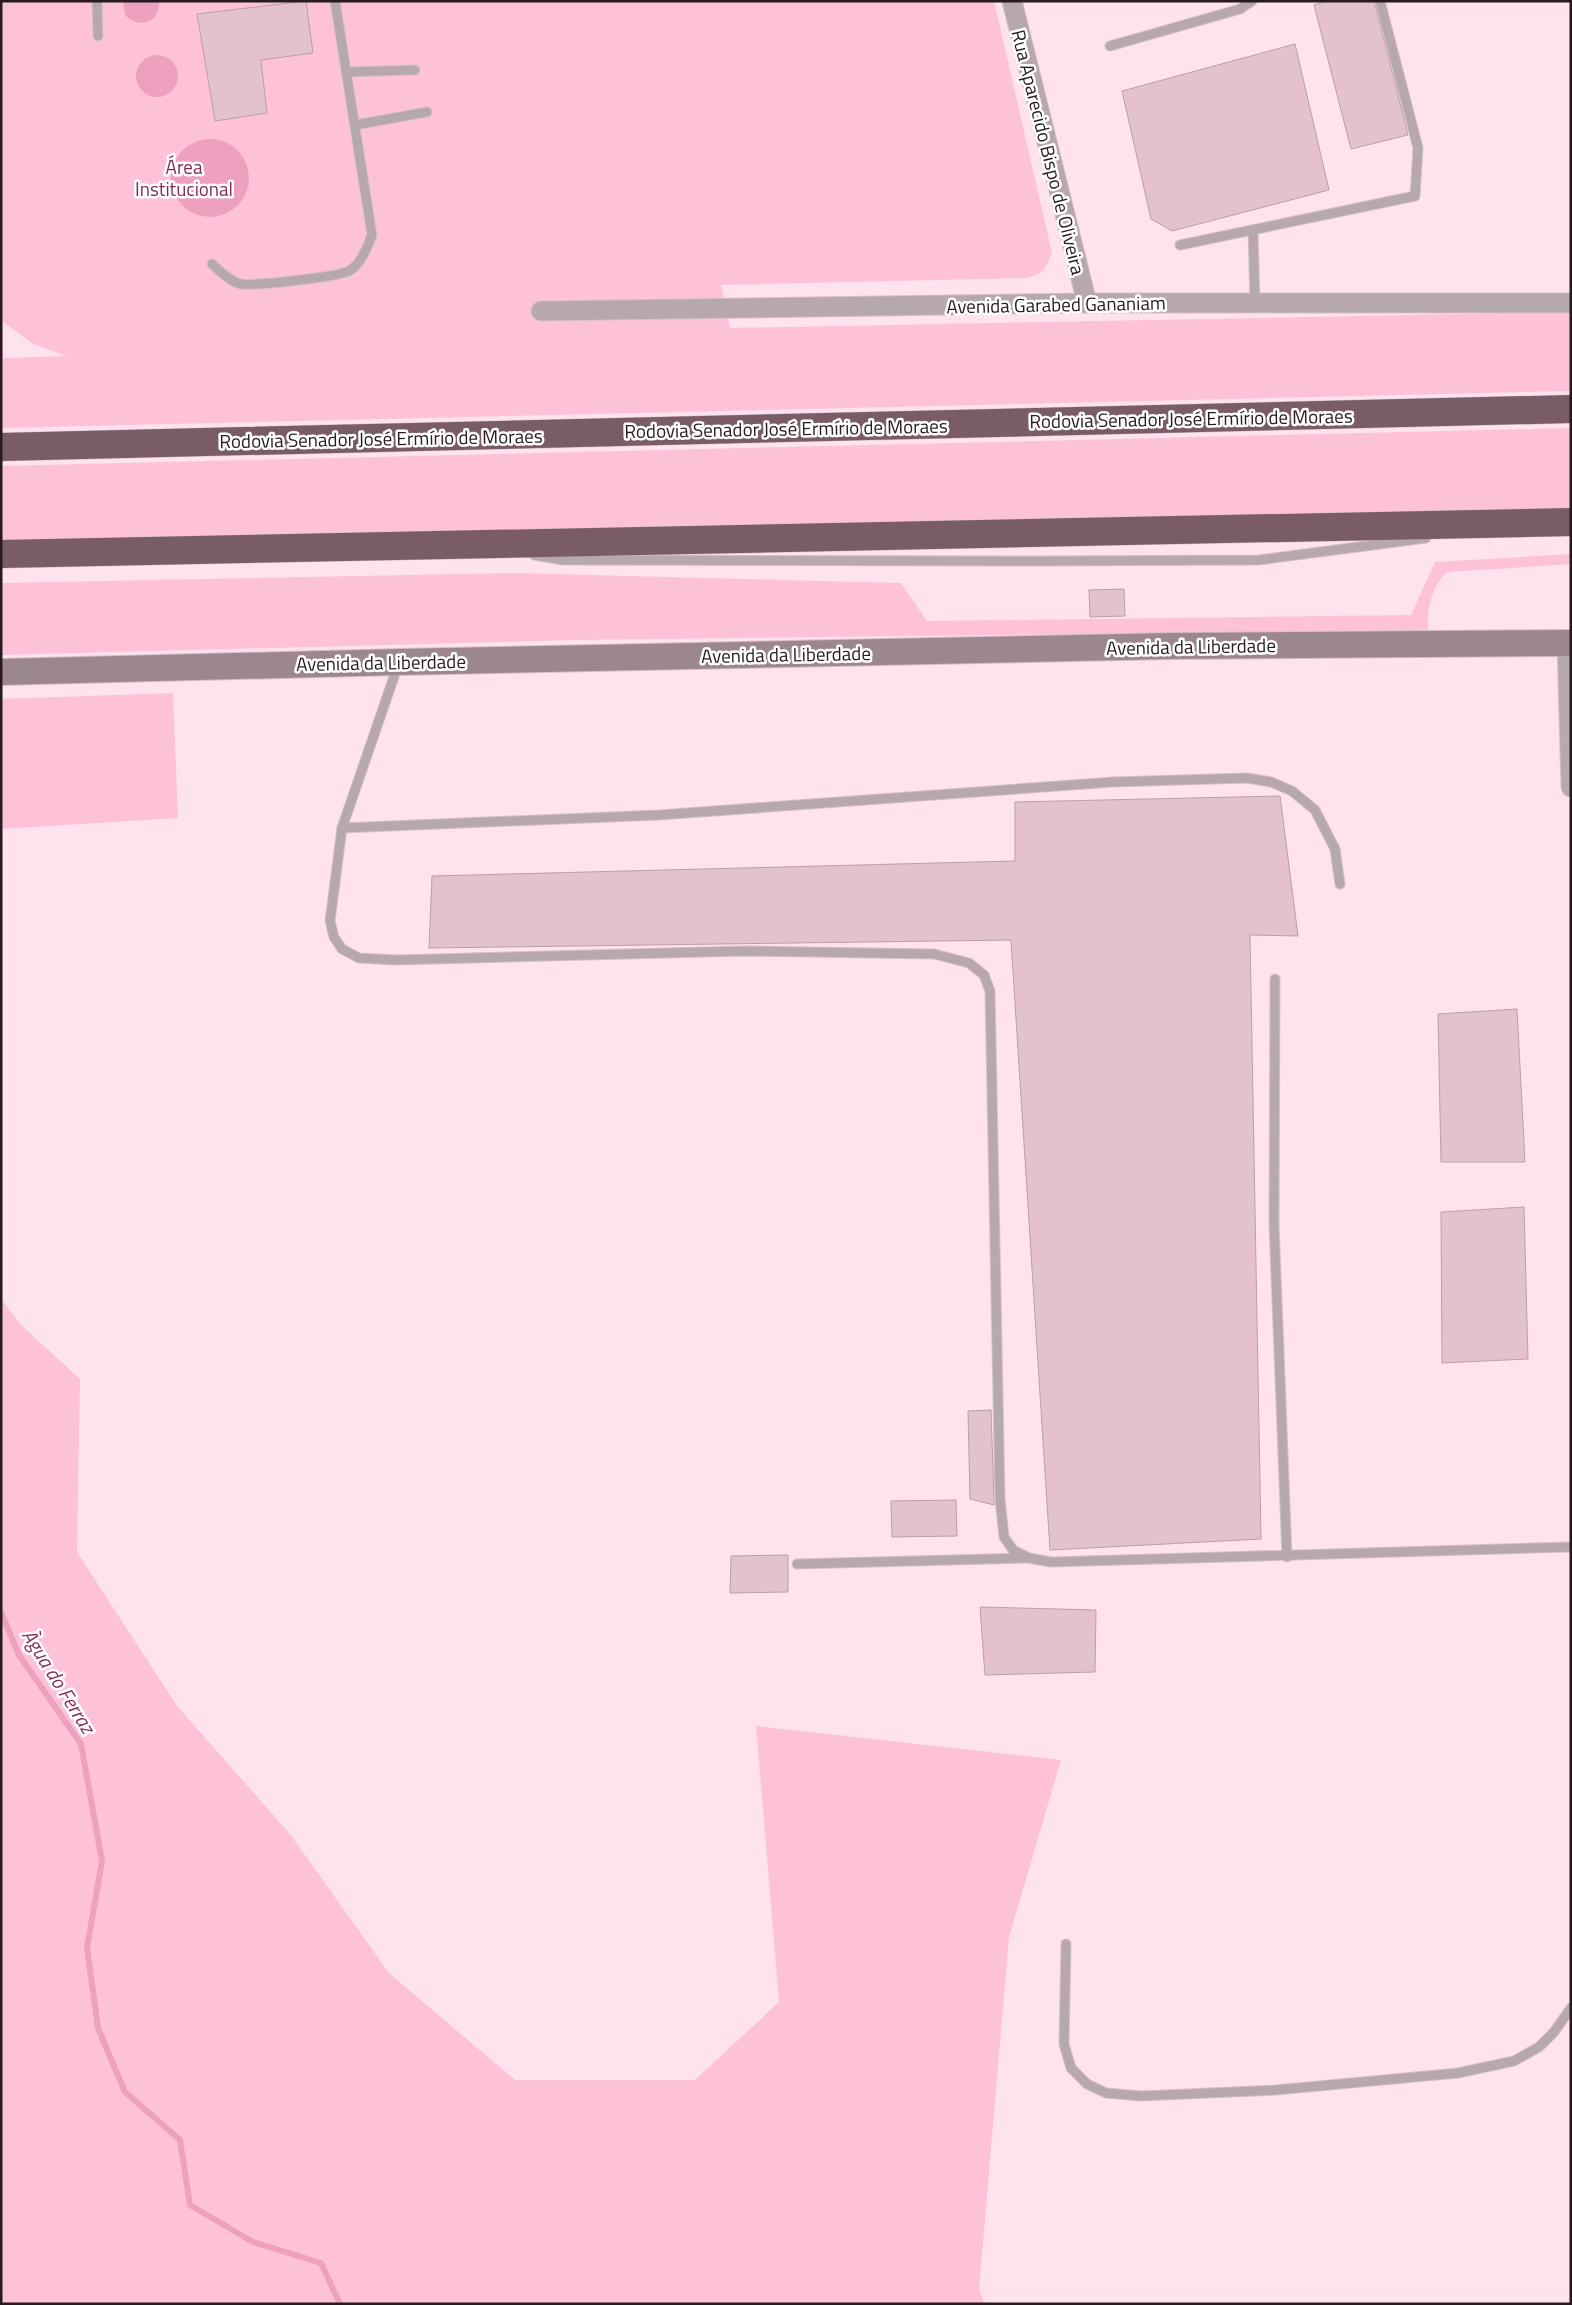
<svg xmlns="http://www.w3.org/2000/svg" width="1572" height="2305" font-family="'Titillium Web',sans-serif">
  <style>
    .green { fill: #fdc2d7; fill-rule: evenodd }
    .water { fill: #eda1be }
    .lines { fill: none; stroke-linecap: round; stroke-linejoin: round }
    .stream { stroke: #eda1be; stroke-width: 6 }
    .building { fill: #e3c2ce; stroke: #bd9da8 }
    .lane-casing { stroke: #d7bfc7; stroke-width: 11 }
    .street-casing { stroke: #d7bfc7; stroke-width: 21 }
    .secondary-casing { stroke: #d7bfc7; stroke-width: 28 }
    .highway-casing { stroke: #d7bfc7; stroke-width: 29 }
    .lane { stroke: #b7a8ad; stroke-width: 9 }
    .street { stroke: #b7a8ad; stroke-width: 19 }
    .secondary { stroke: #9c878f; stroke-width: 26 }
    .highway { stroke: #795c66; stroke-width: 28 }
    .labels { text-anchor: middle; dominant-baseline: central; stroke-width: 5; stroke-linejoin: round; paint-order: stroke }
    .street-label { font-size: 19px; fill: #271b20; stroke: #fff }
    .park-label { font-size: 19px; fill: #822c53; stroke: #fff }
    .water-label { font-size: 20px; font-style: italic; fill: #862f56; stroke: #fff }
  </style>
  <rect width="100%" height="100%" fill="#fee3ec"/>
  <g class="green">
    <path d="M1,1H994L1052,253C1045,270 1043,275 1025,278L721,285L730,328L1571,312V391L1,428ZM2,321L33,344L67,356L3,358Z"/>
    <path d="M1571,428V508L1,544V466Z"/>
    <path d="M1571,554V564L1447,572C1432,585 1426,611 1428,630L574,640L1,655V583L514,573L901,583L927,621L1411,615L1435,562Z"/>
    <path d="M173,693L178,818L1,829V699Z"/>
    <path d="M1,1298L20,1324L80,1379L77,1552L177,1706L290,1834L389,1973L515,2080H695L779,2002L756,1726L1061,1760L1009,1937L979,2290L985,2304H1Z"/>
  </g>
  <g class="water">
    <path d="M123,1H159C161,22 139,30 125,15Z"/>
    <circle cx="157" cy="76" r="21"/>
    <circle cx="210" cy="178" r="39"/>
  </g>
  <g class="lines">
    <path class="stream" d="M1,1612L19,1655L81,1744L102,1861L87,1948L98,2028L125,2092L180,2140L190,2205L253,2242L321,2263L340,2304"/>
  </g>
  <g class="building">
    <path d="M306,1L313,53L261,60L267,113L215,121L197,14Z"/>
    <path d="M1327,1H1374L1408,135L1351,149L1314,5Z"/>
    <path d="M1295,44L1329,190L1172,231L1151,219L1122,91Z"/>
    <path d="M1124,589L1125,616L1090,617L1089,590Z"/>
    <path d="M1280,796L1298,936L1250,935L1261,1539L1050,1550L1011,940L429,948L432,876L1015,861V802Z"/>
    <path d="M1517,1009L1525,1162H1441L1438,1014Z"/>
    <path d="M1524,1207L1528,1359L1442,1363L1441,1212Z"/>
    <path d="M991,1410L994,1499V1505L970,1499L968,1411Z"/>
    <path d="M956,1500L957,1536L892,1537L891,1501Z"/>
    <path d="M788,1555V1592L730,1593L731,1556Z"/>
    <path d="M980,1607L1096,1610L1095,1672L985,1675Z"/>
  </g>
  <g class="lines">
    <g class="lane-casing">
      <g id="lane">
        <path d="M97,1L98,36"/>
        <path d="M1110,46L1240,9L1252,1"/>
        <path d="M346,72L415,70"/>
        <path d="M355,125L427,112"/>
        <path d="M1253,230L1255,303"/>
        <path d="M1180,245L1415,196L1418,148L1380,1"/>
        <path d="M212,264C220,271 230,282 241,284C254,286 337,277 349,271C361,264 367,248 372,235L335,1"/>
        <path d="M534,555L563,560L1043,561L1259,560L1426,538"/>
        <path d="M342,828L398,665"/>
        <path d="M1340,884L1335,849L1315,810L1292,791L1271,782L1247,778L1113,782L659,815L342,828L330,921L334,937L342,949L359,958L396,960L745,951L934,954L969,963L984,975L990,991L1000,1499L1004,1537L1013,1550L1029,1558L1051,1562L1571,1547"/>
        <path d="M1275,979L1274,1224L1287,1557"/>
        <path d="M797,1564L1027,1558"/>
        <path d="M1066,1944L1064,2044L1071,2068L1087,2084L1106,2093L1141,2096L1276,2090L1458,2073L1514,2061L1539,2047L1554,2032L1571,2008"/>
      </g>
    </g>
    <g class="street-casing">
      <g id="street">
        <path d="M1012,1L1087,303"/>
        <path d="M541,311L1087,303H1571"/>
        <path d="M1567,643L1571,787"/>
      </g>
    </g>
    <g class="secondary-casing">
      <path id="secondary" d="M1,672L399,662L1171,646L1571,643"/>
    </g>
    <g class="highway-casing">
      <g id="highway">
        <path d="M1,447L1571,409"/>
        <path d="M1,554L1571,522"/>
      </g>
    </g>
    <use href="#lane" class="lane"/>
    <use href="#street" class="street"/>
    <use href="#secondary" class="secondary"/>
    <use href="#highway" class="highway"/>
  </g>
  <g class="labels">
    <g class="street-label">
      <text transform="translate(1049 152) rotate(76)">Rua Aparecido Bispo de Oliveira</text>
      <text transform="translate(1056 304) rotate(-1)">Avenida Garabed Gananiam</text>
      <text transform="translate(1191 418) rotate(-1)">Rodovia Senador José Ermírio de Moraes</text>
      <text transform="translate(786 428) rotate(-1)">Rodovia Senador José Ermírio de Moraes</text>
      <text transform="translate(381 438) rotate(-1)">Rodovia Senador José Ermírio de Moraes</text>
      <text transform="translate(1191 646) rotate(-1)">Avenida da Liberdade</text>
      <text transform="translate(786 654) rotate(-1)">Avenida da Liberdade</text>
      <text transform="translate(381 662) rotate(-1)">Avenida da Liberdade</text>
    </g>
    <g class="park-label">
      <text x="184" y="166">Área<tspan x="184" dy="22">Institucional</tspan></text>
    </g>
    <g class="water-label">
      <text transform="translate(59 1681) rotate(58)">Àgua do Ferraz</text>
    </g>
  </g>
  <rect width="1572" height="2305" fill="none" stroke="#271b20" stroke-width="5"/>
</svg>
